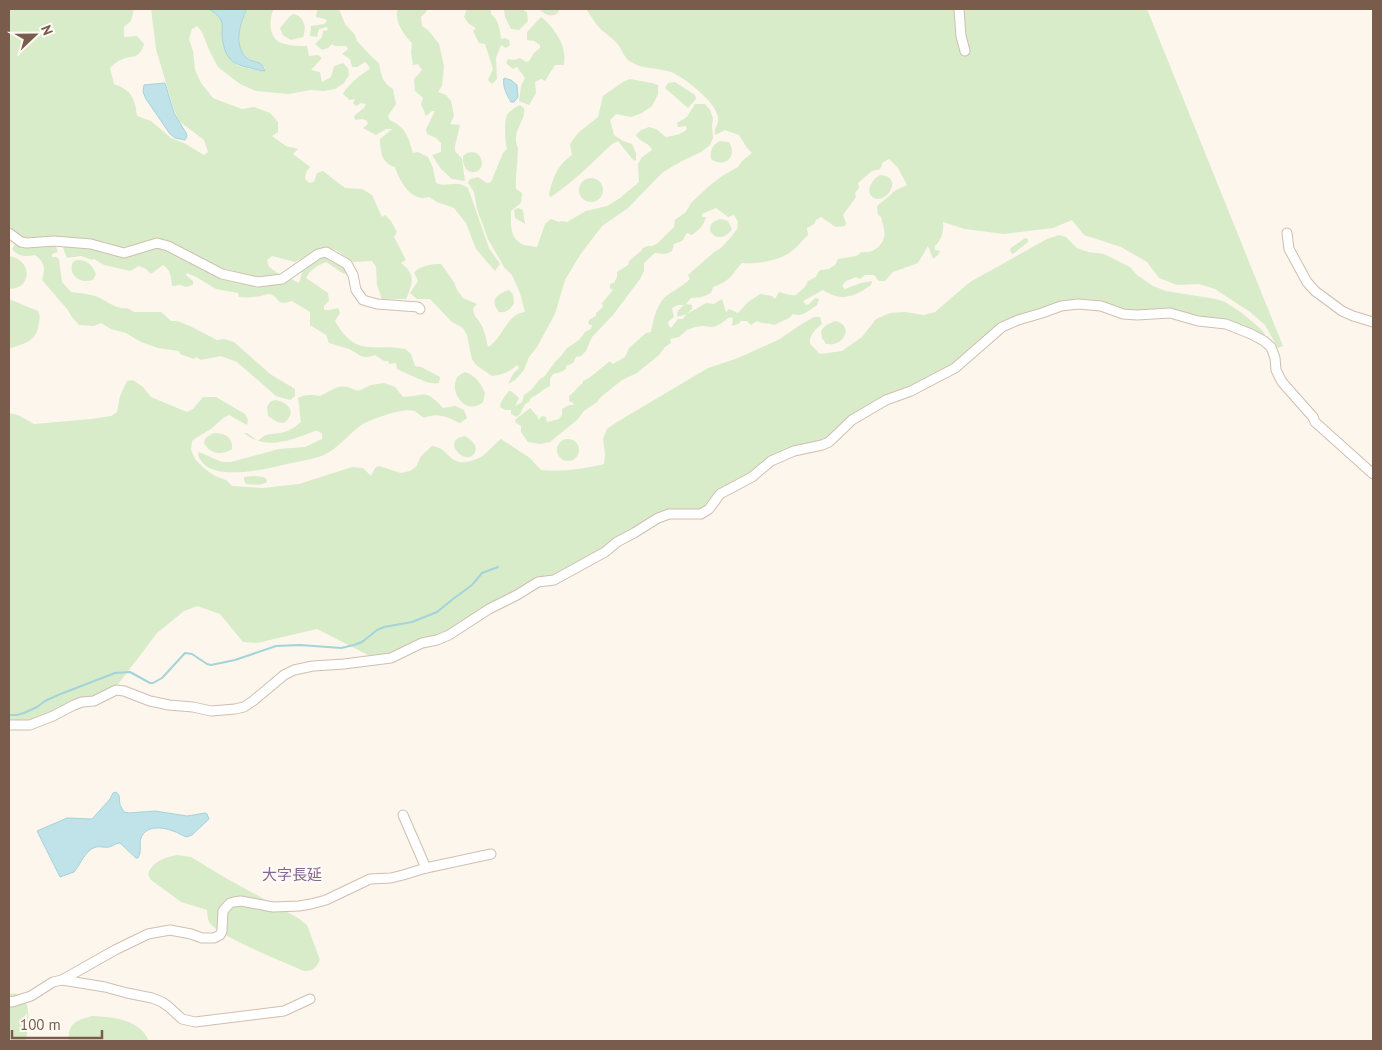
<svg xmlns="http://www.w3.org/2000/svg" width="1382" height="1050" font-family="'PT Sans','Noto Sans JP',sans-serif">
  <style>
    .green { fill: #d8ecc9; fill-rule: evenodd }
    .water { fill: #bfe3e8; stroke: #a5d3da }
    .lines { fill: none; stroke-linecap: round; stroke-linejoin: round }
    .stream { stroke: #a5d3da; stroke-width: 2 }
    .minor-casing { stroke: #d1beb0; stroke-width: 11 }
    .minor { stroke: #fff; stroke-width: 9 }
    .labels { text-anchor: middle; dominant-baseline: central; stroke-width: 5; stroke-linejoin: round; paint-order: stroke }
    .quarter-label { font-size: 15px; fill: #846695; stroke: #fffaf3 }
  </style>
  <rect width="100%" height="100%" fill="#fdf6ec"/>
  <g class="green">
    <path d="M9,9H134L131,21L124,27V37L137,36L144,44C139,61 132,54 121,60C117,61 113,65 110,68L114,84C132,90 135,99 137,116L151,121L171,138L184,143L204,155L208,152L204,140L179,121L174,110L156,49L151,9H211L221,20L230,59L238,66L251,69L265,70V68C258,61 254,63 248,58C233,47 240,21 248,9H274C269,18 268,35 279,42C287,46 299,46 307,46L309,56L318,55L322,58L311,70L320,72L322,82L331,77L334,66L343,63L348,68L349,75L344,83L335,89L324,91L310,90L289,94L256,91L240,84L218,67L209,50L202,32L197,26L192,29L189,39L193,51L195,70L201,83L213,98L242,109L254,107L270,113L278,122V132L272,136L286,146L298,149L293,154L310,167L306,172L305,179L309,183L314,182L317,173L323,171L345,188L362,189L372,195L382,217L385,215L391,221L397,232L394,237L406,260L401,263C416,274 413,283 406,299H382L377,285L376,267L372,261L353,262L336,250L319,249L295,262L272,256L267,260L269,267L279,274L254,278L218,267L177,247L156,239L122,248L98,242L53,238L23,239L9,228Z"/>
    <path d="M319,9H339L345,24L355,35L357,41L373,58L379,63C381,74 382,83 393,89L396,104L388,116L390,120C406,128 408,136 413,153L418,152L428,157L433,168L436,183C447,188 456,179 468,188L489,248L500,264L495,271L476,249L466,223L454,208L437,202L429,197C411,203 399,180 395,167C382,164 380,151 380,139L392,129H386L376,135L363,128L368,124L367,121L363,119L355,120L354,116L364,108L366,104L361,103L356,106L353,103L355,99L350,100L343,94C347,86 362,73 370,69L368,65L365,62L357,67H352L350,59L342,54L348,49L346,46H335L332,44L328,48L322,50L315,44L322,37L323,31L328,30L327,27L319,29L317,37L310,36L311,26L324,24L327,21L325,19L316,17L317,10Z"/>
    <path d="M397,9H427V11L421,17L422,26L428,30L439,44L444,66L442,86L438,92L446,95L451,101L454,116L450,124L460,125L455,146V151L462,159L465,181L452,179L441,169L432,155L441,152V143L436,138L427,134L426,129L435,111H432L426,116L421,104L423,98L415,91L414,79L422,70L418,64L413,65L411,52L412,43C403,34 395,22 397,9Z"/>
    <path d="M467,9H491V14C499,20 500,30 501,39L505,38L509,40L510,45L506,48L501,45L496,58L497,79L492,84L488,80L493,69L485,44L479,43L473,31L476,28L469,24L464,17Z"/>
    <path d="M504,9H522L527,12L528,21L519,30L511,29L505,17Z"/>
    <path d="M539,9H560C556,19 545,16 539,9Z"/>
    <path d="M586,9H1147L1283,346L1278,348L1265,325L1250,312L1215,289L1199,284L1177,285L1159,278L1147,262L1121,247L1084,235L1072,220L1053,228L1004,234L965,229L943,222C944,231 942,239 935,246V250L940,251L938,255L933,259L928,246L918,263L893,272L885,281H879L874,275H865L860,279L856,277L846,281L842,286L845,289L861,283L872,281L871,285C854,297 841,302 823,290L803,301L806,305L809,304L815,298L819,299L817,305C809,310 802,318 793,314L789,318L774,325C768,323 762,324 757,321L751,325L747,321H741L738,324L732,326L733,318L730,317L720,324L714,327L702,326L695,327L687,330L679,337L670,339L671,343L665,347L659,355L637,373L622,380L601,397L597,402L584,411L577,420L550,442L540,444L528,442L521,432V426L516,423L515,420L521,415L530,408L538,417V420L542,416L546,417L547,422L559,419L562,415V409L569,405H574L573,403L569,401V396C574,393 577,387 582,384L583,381L589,378L610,361L613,364L625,357L629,348L646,333L651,332C653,321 656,307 664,298C672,291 682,287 690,279L688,275L714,252L721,248L731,237L737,229L738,222L734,215L728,217L716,208L702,214V217H706C704,225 699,230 692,235L687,233L682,241L674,244L672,251L666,254L655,253L644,263V271L640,279L613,315L592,337L586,351L581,356L576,357L573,363L566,366V369L561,372L553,374L550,379V386C543,389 538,395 531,398L529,402L525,404L520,414L517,417L511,414V410H505L500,407C501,400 505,396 509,391H511L519,398L515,406L522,402L524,395L531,390L540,379L544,377L555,362L561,356L567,348L579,340L585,332L591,329L592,325H590L588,323L590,319L596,316V313L603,307L602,303L613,290L610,288V284L614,283L617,277V272L628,265L629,261L641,251L643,248L648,246H652L658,243L674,227L675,220L686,212L691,203L708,187L722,176L738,167L742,161L752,153L747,148L739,135L725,130L715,135C714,128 719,124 718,117C716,102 685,78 671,72C657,67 639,70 627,59C624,56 622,50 619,46C613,37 603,33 597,25C593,20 590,14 586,9ZM889,159L898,168L907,185L896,190L877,206L878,215L881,217C882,223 886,232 884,237C882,247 871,254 862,252L856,256L838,259L835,265L829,269C821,271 820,267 816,277L808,281L805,287L796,295C789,296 785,293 779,292L775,299L772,296L760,294L748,302L738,313L729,309L726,312L722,299L714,304L706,303L687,314L692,309V305L687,304L685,305L691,298L702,297L711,293L713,287C732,280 730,276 742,263C758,264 779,261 792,251C798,247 802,240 808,235L807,228L814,224L816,220L821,217L836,227L845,226L846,223L843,215L856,197L855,193L859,188L858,183L872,171L880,169L882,165V163ZM678,305H684C680,309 677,309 677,316H680L687,314L683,319H678L671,328L669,326L668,322L674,317L672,308Z"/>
    <path d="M293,14C304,16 307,27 303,37L291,40L283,35L280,28L289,17Z"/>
    <path d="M541,17C551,24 563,41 564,53C565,57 564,61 564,65H555L545,81L541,79L535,82L536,93L529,105L519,101L521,86L525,78L517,67L513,69L506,63L508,59L514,60L520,58L526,62L529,61L534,53L540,48V45L534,41L527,40V32Z"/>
    <path d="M630,79L652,83L658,85V94L652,106L642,113L631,117L616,114L610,120L614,135L623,141L632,144L636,153V160L634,161L618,141L612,144C593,162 573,182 551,197L549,195C553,177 557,166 572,155L570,144L578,133L598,117L603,96L623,82Z"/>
    <path d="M675,82L695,95L696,99L688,108L665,88L668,83Z"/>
    <path d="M695,104H705L710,110L713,118L712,126L713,138L710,145L701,152L682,161L663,172L628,208L602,226L580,255L565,280L555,314L537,347L529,357L524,370L515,380L508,384L513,374L519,368L517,365C509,372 503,375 492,376L476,365L472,359L467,335L463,328L452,322L430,299H417L410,293L418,281L414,272C423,265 430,264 441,264L454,282L457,290L463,298L477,304L473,308C474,318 476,315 480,323C485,330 486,339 488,347C503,339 506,314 525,312L520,293L512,275L504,267L488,239L477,209L474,192L468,183L470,179L478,177L487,183L491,182L503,153L507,149C505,143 504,120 507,115C509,111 516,107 520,105L524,108C526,118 516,127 516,138C515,142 518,146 518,149C518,163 515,176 516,189L522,193L521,203L511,211C511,224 509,239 524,245C527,246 533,246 537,247L545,224L551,219L559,222L562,221L567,222L586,211L607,206L620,198L639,182L638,164L642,157L652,150C649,142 639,142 636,135L641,130L649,127L656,129L666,137C674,136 682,134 687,129L686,126L678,127L677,123L687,117Z"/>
    <path d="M720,141L729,142C738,156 725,169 711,159C710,150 712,145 720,141Z"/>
    <path d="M472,152C477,153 479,154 481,159C487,175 461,179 463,156L467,153Z"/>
    <path d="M880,175C905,176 886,205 874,198C864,192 872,179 880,175Z"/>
    <circle cx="591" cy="190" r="12"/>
    <path d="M518,208L523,210L525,224L515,218L514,210Z"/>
    <path d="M721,219L728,221L732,229C718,250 697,224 721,219Z"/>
    <path d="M1059,235L1066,237L1077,248L1088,252L1104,254L1130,267L1137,275L1153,286L1166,291L1216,299L1225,302L1242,313L1262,330L1265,334L1264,337L1227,322L1126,312L1088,302L1019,317L952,367L913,387L829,439L798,447L699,511H671L605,549L447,633L390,655L372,657L317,629L257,643L243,642L220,614L197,606L184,611L157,633L116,687L98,695L75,701L32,720L9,721V413L18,415L34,424L91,419L111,416L117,412L120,396L127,381L133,380L143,387L151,397L187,412L193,409L203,397H216L245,414L248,420L247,425L229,415C222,418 218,423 212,428C205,433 198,436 192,441L191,450L195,459L205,469L215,476L226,480L232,486L263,488L299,484L352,467L363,468L371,476L375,468L379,466L401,473L410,471L416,467L421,456L432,446C447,449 445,455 456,461C464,465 480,459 486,453C491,449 495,443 501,439L530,458L541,470C561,472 584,469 604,464L605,455L603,439L607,429L617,422L708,368L738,358L780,339L800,325L814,317H820L822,324C815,330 809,335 810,344L820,354L842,351L862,337L876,319L890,313L905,312L924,315L935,312L970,282L1047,239Z"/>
    <path d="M1025,238L1028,239V242L1013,254L1011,253L1010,250L1011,248Z"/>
    <path d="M16,243C29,250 41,244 55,244L58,252L52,254V257H56L59,259L62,282L71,292C80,293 89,294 98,297C107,301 117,310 127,308L134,312H161L171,321H177L190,326L217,340L224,339L234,342L270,374L295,389V396L290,400L276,396L237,362L221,356L201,360L196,357L194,359L180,354L179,351L158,348L141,342L126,333L111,329L101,323L94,326L79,325L72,317L67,309L42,280C45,268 46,264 35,255C26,257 18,257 12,249Z"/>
    <path d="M66,244L76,245L121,254L163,246L222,276L291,279L299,283L302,273L300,270L324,256L342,265L347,273L344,274L326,262C318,265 310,270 306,278L328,293L329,301L324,306V310H329L338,308L340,313L335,321C356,358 372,343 405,349L411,354L415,366L421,367L440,377L439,383C429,386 407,373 397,369L396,363L389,364L388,361H384L375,355C361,360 361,355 349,349C343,347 336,345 329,343L326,335L310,325V312L292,301C275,307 280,296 269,294C266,294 264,295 261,296C253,297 247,298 239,297L238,293L216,289L196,277L187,273L186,275L193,281V285L186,287L181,285L172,286C171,277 171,270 163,265L151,274L146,269L139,266L130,271L104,265L94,259L92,260L81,256L67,258L63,248Z"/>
    <path d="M9,256C33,260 32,289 9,289Z"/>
    <path d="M77,260C87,259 92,265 96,274L93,280C81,284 67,276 73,262Z"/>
    <path d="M509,290L513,294L514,303C510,310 506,313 499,312C489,300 497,294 509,290Z"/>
    <path d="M9,299L38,311C40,315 40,318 39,323C36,343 26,342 9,349Z"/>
    <path d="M836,321C851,325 847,341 834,344C832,345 828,344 826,344L822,338L821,331C825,325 829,323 836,321Z"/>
    <path d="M465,372C475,375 481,383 485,393L483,402C468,416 450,395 456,380C457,376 461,374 465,372Z"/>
    <path d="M384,383L395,387L403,397C427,396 424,388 443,408L455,406L464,410L467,418L460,423C446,417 438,412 424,418C421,416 417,412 414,411C404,407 368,420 360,426C347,436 338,448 324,455C312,460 299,461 287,464C267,469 216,481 202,462C200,460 199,457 198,455L199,452L222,462H231L279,449L305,447L322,439V434L318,431H315C291,440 266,451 244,433H247L258,441C268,432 268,435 280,433C288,432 295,427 301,422C299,414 300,406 298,398C306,394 311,395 320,396C338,388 337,382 358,391L371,385Z"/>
    <path d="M275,400C289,402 297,413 284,423L277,422L268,416L267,407L270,402Z"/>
    <path d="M214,433C225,433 233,437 232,449C222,456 210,454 204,443C205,437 208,436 214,433Z"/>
    <path d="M465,436C471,439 481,448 473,455C463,465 441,439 465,436Z"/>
    <circle cx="568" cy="450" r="11"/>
    <path d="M253,476L264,477L267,480L266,483L258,485L246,484L244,480V477Z"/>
    <path d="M177,855L191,857L224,877L298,918L307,925L320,960C316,968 313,971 304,971C287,963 217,936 209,922C208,919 207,914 207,910L181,902L151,880L148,874C152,862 165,857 177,855Z"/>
    <path d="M9,994C11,994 14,993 17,994C34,999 27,1029 26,1041H9Z"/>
    <path d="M92,1016C114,1017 139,1019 149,1041H69C68,1022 76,1021 92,1016Z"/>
  </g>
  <g class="water">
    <path d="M209,9H247C240,22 233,46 247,58C254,64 261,59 265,71C259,71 253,68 246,67C228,63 224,53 222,35C222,30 223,25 221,20C218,15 214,12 209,9Z"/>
    <path d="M504,78L511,80L517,85L518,97L514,102H511C507,96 502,85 504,78Z"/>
    <path d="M165,83L174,113L186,133L187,136L185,140L175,138L170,134L146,99L143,92L144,85Z"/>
    <path d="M116,792L119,795L120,805L124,812L129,813L155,811L187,816L205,813L207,814L209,819L192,835L187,837C182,836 178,832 173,831C162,827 146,825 141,838C139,845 142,851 138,858H136L120,843C116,843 113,846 109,847C105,848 100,846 96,847C85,850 81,864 74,872L60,877L37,831L67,818L92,819L110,799L113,793Z"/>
  </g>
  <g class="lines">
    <path class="stream" d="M9,715H17L24,713L37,707L45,701L58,695L115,673L130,672L150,683H153L162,678L185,653L192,654L207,664L211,665L235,660L276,646L300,645L341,648L354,645L362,642L377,630L384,627L412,622L437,612L453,599L472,585L482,573L498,567"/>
    <g class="minor-casing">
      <g id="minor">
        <path d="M959,9L961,36L965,51"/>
        <path d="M9,233L21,242L27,243L54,241L91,244L124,253L157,243L168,246L222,274L258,282L282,279L318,254L326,252L347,264L353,275L356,290L363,300L377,304L418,307L420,309"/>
        <path d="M1287,233L1289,249L1307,282L1315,291L1342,311L1353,316L1373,322"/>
        <path d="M9,725H30L53,716L74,705L82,702L94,701L116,690L124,691L150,701L169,705L193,707L211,711L235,709L244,707L253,701L284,675L294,670L313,666L344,664L391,658L422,643L437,640L449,635L489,609L517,595L538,582L554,580L605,552L617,542L634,533L658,518L669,514H701L709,509L720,494L752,477L771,461L794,451L822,445L829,442L852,420L886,400L911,391L955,368L1002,327L1018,320L1042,313L1061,306L1078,304L1101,306L1123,314L1137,315L1170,313L1198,321L1226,324L1251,334L1264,341L1271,347L1275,358L1276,370L1282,382L1313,417L1315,422L1373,474"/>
        <path d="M403,815L426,868"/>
        <path d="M62,980L115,950L148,934L170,930L191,934L202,938H214L220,935L222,931L223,911L230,903L234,902L241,901L273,907L299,906L311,904L326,900L370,879L391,878L403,875L426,868L491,854"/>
        <path d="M9,1001L12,1002L31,996L53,982L62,980L105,987L127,993L152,998L162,1002L169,1007L182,1019L195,1022L284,1011L310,999"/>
      </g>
    </g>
    <use href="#minor" class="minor"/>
  </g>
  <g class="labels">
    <g class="quarter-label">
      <text x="292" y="874">大字長延</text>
    </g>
  </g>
  <rect width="1382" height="1050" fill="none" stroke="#7a5c4d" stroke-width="20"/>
  <g transform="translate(35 35) rotate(68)" stroke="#fffaf3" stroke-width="4" paint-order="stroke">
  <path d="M0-4L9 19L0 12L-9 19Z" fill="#7a5c4d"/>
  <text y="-8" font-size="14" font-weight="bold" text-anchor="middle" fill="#7a5c4d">N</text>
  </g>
  <path d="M12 1030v8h90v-8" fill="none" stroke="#7a5c4d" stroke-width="2.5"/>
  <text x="20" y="1030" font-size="15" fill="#7a5c4d" stroke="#fffaf3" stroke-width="4" paint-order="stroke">100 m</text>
</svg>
